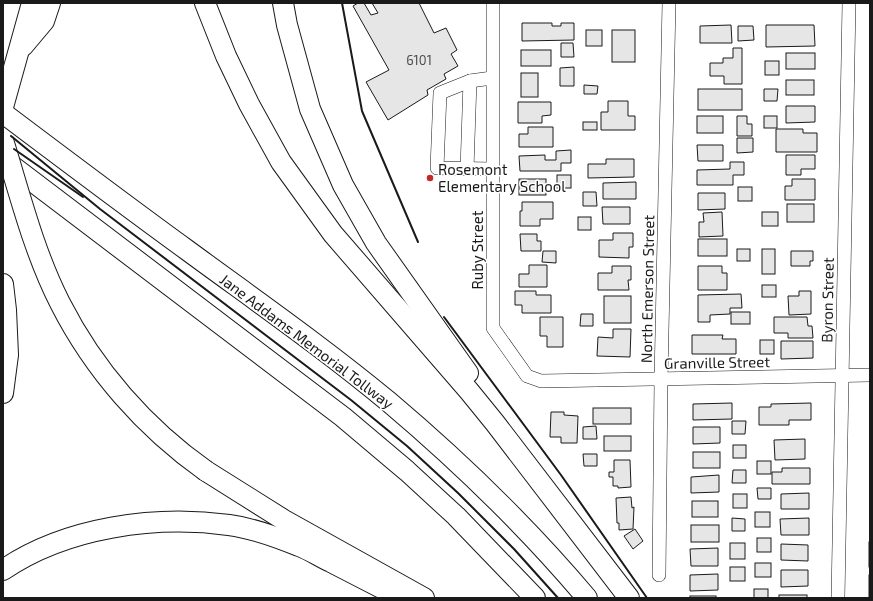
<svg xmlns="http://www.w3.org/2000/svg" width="873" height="601" font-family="'Exo 2',sans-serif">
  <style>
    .building { fill: #e6e6e6; stroke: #1a1a1a }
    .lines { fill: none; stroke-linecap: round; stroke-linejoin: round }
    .minor-casing { stroke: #1a1a1a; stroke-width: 14 }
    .highway-casing { stroke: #1a1a1a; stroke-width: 22 }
    .minor { stroke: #fff; stroke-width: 13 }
    .highway { stroke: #fff; stroke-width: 20 }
    .highway-bridge-casing { stroke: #1a1a1a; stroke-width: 22; stroke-linecap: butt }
    .highway-bridge { stroke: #fff; stroke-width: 20 }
    .wall { stroke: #1a1a1a; stroke-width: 2 }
    .poi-dot { fill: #c62828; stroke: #fff; stroke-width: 1.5 }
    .labels { text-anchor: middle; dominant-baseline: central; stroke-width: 3; stroke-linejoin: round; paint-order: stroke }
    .number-label { font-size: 13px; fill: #4d4d4d }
    .poi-label { font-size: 15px; fill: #1a1a1a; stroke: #fff; text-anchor: start }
    .street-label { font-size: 15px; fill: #1a1a1a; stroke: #fff }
  </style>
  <rect width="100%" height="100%" fill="#fff"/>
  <g class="building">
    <path d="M358,3H364L371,15L378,13L372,3H419L434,33L446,28L457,50L451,54L458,66L444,74L446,79L427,90L428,95L388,120L366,82L389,70L353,6Z"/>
    <path d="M522,23H552V26H561V23H574V40L522,41Z"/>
    <path d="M731,25L732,43H700V26Z"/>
    <path d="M766,25H814L815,46L766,47Z"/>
    <path d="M738,26H753L754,40L738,41Z"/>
    <rect x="586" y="30" width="16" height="16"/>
    <rect x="612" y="30" width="23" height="32"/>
    <path d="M561,43H573L574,57H561Z"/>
    <path d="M733,48H742V84H724V76H710V63H723V58H733Z"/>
    <rect x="521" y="50" width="30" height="16"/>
    <rect x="786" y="53" width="29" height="16"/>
    <rect x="765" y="61" width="14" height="14"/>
    <path d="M574,67V86H560V68Z"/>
    <rect x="521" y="73" width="17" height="24"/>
    <rect x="786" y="80" width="28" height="15"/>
    <path d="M584,85L598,86L597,94H584Z"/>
    <rect x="698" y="89" width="44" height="21"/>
    <path d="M764,89H778L777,101H764Z"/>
    <path d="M608,101H628V116H635V130H601V112H608Z"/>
    <path d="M518,102H551V115L542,116V123H518Z"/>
    <path d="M786,106H815V122L786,123Z"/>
    <rect x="697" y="116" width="26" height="17"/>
    <path d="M737,116H747V124H752V136H737Z"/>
    <rect x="764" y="116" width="13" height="12"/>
    <rect x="583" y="122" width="14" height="8"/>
    <path d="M528,127H553V147H519V134H528Z"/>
    <path d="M776,129H803V133H817V152H776Z"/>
    <path d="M737,138H753V152L737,153Z"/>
    <path d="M697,145H723V161H698Z"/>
    <path d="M571,150V163H561V171H520L519,156L545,155V160H556V151Z"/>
    <path d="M786,155H815V169H801V175H786Z"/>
    <path d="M606,159H634V177L588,178V164H606Z"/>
    <path d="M730,162H744V175H733V185H697V170L730,169Z"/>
    <rect x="557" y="175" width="14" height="13"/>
    <rect x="519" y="179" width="27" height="16"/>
    <path d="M792,179H815V200H785V186H792Z"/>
    <path d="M636,182V199H603V183Z"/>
    <rect x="738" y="187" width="14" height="14"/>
    <path d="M583,192H596L597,206H583Z"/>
    <path d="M698,193H725V209L698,210Z"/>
    <path d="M522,202H553V219H540V226H520V211H522Z"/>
    <rect x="787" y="204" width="27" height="18"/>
    <path d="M602,207H630V224H603Z"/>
    <path d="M722,212L723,236L699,237V222H704L703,213Z"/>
    <rect x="762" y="212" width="16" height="14"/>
    <rect x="578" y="217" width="13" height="13"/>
    <path d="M613,233H633V247H629V258L599,257V240H613Z"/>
    <path d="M520,234H537V241H541V251H521Z"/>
    <rect x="698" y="239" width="29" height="17"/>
    <rect x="737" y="249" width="13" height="12"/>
    <rect x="762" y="249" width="13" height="25"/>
    <path d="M543,251H556V263L542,262Z"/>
    <path d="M791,251H813V261H810V266H791Z"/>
    <path d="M529,265H547V287H519V274H529Z"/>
    <path d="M612,266H631V280H628L629,290H598V273H612Z"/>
    <path d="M698,266H722V273H727V290H698Z"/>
    <rect x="762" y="285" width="14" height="12"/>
    <path d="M515,291H536V295H551V313H522V305H515Z"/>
    <path d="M799,291H811V314L789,315L788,296H799Z"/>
    <path d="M741,294L742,308H730V314L710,315V322H698V295Z"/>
    <rect x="604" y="296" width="27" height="27"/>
    <rect x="731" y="312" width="19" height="12"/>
    <path d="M581,314H593V326H580Z"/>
    <path d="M540,317H563V347H547V336H540Z"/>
    <path d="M774,317H807L808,326H812L813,338H788V333H774Z"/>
    <path d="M613,329H631L630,357L597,356L598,337L613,338Z"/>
    <path d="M692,335H723L722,339H736V354H692Z"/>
    <rect x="760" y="340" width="14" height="14"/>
    <path d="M781,341H813V358L781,359Z"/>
    <path d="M732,403V419L693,420V404Z"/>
    <path d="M811,403V420H789V425H759V407H771V404Z"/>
    <rect x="593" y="408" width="38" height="16"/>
    <path d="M551,412H564V415L578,416L577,443H561V437H550Z"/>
    <path d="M732,421H746L745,434H732Z"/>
    <path d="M596,426L597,439H583V427Z"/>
    <path d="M693,427H720V443L693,444Z"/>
    <rect x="604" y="436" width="27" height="15"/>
    <path d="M805,439V459L775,460L774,440Z"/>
    <rect x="733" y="445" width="13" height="13"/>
    <rect x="693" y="452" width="27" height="16"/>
    <path d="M583,454H597V466H584Z"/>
    <path d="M614,460H630L631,487L618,488V486H613V477H609V472H614Z"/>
    <rect x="757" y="461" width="14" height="13"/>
    <path d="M782,468H810V484H772V472H782Z"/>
    <path d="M733,470H746V483H732Z"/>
    <path d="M719,475V492L691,493V477Z"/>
    <path d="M757,488H771V499H758Z"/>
    <path d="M809,493V509H781V494Z"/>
    <rect x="733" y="494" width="14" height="14"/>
    <path d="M631,497L632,508L634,507L633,529L619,530V523H617L616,498Z"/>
    <rect x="692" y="501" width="26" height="16"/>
    <rect x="755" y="512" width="15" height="15"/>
    <path d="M732,518L745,519V531H732Z"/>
    <path d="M809,518V535H781L780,519Z"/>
    <rect x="691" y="525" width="28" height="17"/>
    <path d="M635,529L643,541L633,549L624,536Z"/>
    <rect x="757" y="538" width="14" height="14"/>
    <rect x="869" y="542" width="1" height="25"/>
    <rect x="730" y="543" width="15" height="16"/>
    <path d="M781,544L808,545V561L781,560Z"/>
    <path d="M718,548V566H691L690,549Z"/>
    <rect x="755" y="563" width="16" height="14"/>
    <rect x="730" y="567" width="15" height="14"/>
    <path d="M781,570H808V586L781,587Z"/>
    <path d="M718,574V590L690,591V575Z"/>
    <rect x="869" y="575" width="1" height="23"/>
    <rect x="754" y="589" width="14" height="9"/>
    <rect x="779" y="595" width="28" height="3"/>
    <rect x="690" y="596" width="26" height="2"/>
  </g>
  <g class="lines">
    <g class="minor-casing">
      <g id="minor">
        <path d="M493,3V328L527,376L541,381L870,375"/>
        <path d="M492,78L470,81L440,93L437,168L492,169"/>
        <path d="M467,169L470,81"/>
        <path d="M659,575L661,379L669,3"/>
        <path d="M838,598L849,3"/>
      </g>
    </g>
    <g class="highway-casing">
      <g id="highway">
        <path d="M205,3L226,56L249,104L281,162L333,234L469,391L495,423L629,598"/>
        <path d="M283,3L287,25L310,109L343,185L376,243L468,373"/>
        <path d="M23,46L44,21L50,3"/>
        <path d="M3,107L32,3"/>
        <path d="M3,113C64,159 125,205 187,250C255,300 324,348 389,402C460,462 527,527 587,598"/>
        <path d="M3,159L343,417L407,471L456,516L535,598"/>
        <path d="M3,284L6,310L8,355L3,393"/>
        <path d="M206,471L284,520L424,598"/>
        <path d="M3,570C66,527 155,515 229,525C252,528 277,537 299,546C310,550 320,557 331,562C354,574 378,586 401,598"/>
      </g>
    </g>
    <use href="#minor" class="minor"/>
    <use href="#highway" class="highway"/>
    <g class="highway-bridge-casing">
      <path id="highway-bridge" d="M3,140C20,195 34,252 60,303C94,370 145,428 206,471"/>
    </g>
    <use href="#highway-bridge" class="highway-bridge"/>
    <g class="wall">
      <path d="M342,3L362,111L418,242"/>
      <path d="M11,136L100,209L351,400L407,446L458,493L514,549L558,598"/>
      <path d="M14,149L83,197"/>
      <path d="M444,317L561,475L647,598"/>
    </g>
  </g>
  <circle class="poi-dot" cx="430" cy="178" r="4"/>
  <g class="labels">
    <g class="number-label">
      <text x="419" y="60">6101</text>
    </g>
    <g class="poi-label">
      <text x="438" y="169">Rosemont<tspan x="438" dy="17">Elementary School</tspan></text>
    </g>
    <g class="street-label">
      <text transform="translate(477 250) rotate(-90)">Ruby Street</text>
      <text transform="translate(647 289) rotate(-89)">North Emerson Street</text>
      <text transform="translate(827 300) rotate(-89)">Byron Street</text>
      <text transform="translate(307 341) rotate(37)">Jane Addams Memorial Tollway</text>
      <text transform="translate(717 362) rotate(-1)">Granville Street</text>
    </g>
  </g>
  <rect width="873" height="601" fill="none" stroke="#1a1a1a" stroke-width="8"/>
</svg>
